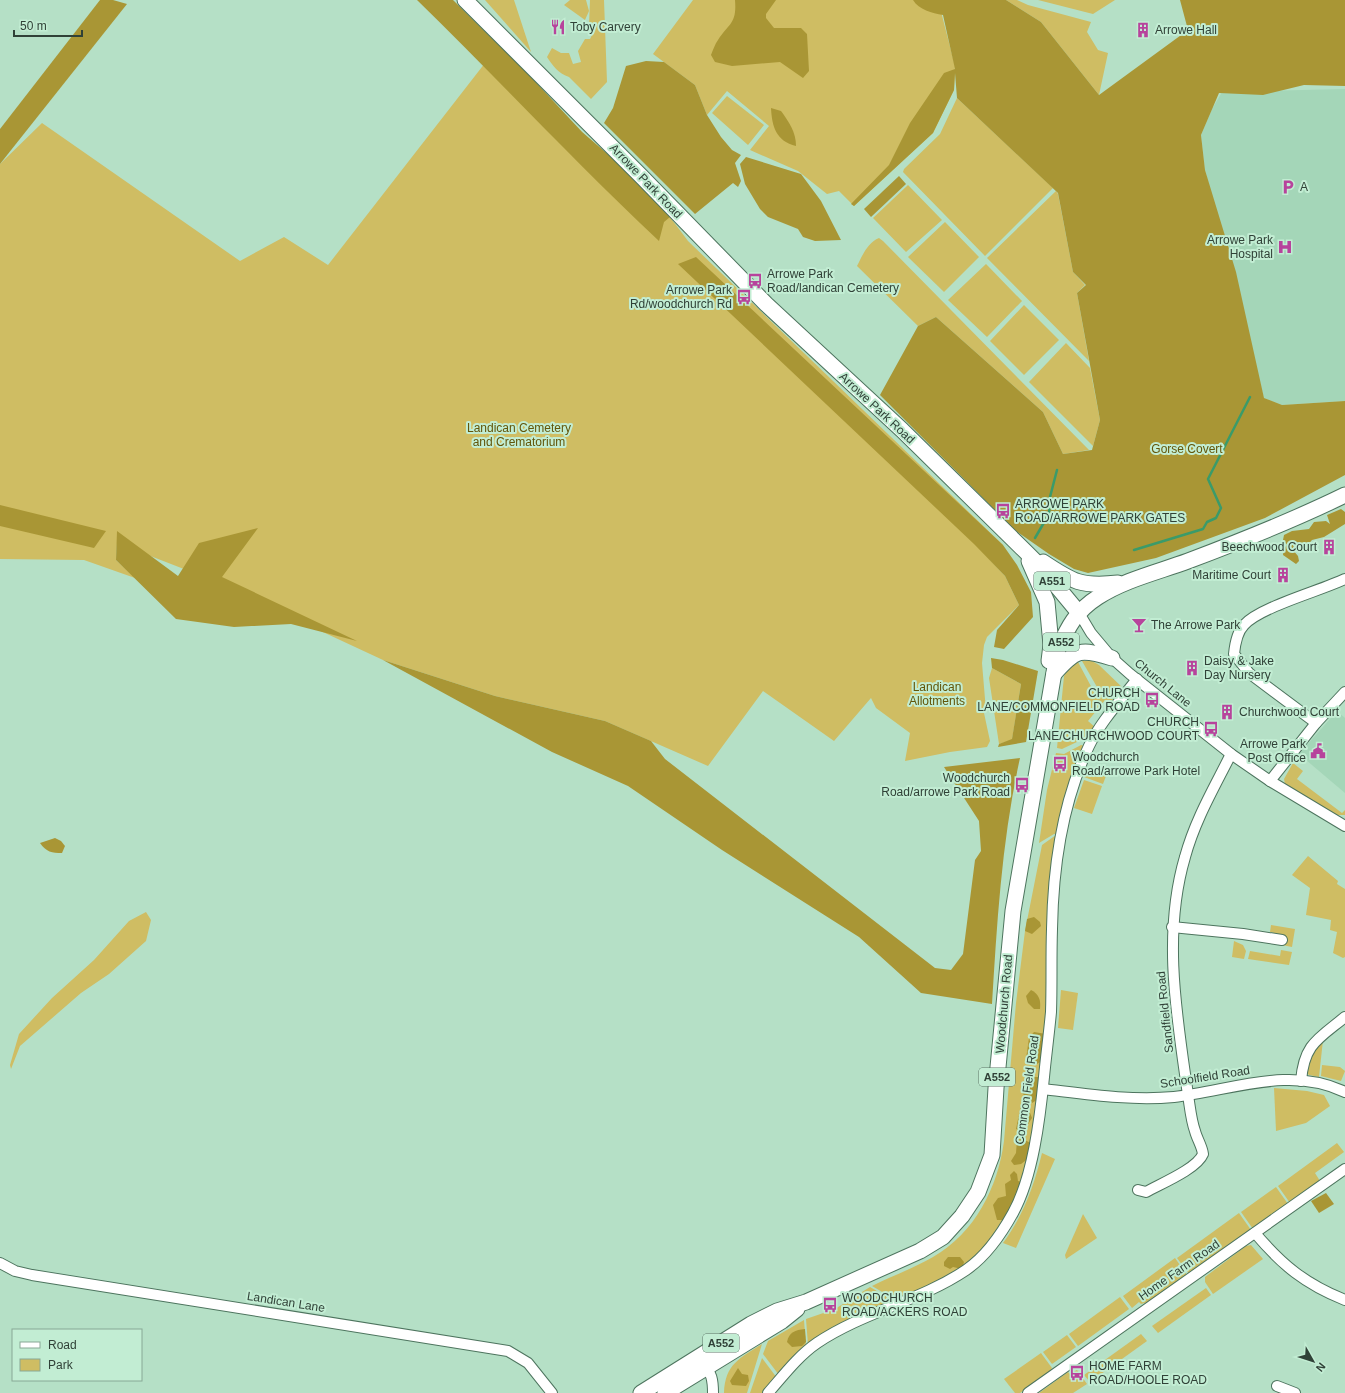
<svg xmlns="http://www.w3.org/2000/svg" width="1345" height="1393" font-family="Helvetica,sans-serif">
  <style>
    .built { fill: #a4d6b8 }
    .green { fill: #cfbd63 }
    .forest { fill: #a99635 }
    .lines { fill: none; stroke-linecap: round; stroke-linejoin: round }
    .stream { stroke: #3a9b6a; stroke-width: 2.5 }
    .minor-casing { stroke: #4d745e; stroke-width: 12 }
    .primary-casing { stroke: #4d745e; stroke-width: 17 }
    .minor { stroke: #fff; stroke-width: 10 }
    .primary { stroke: #fff; stroke-width: 15 }
    .labels { text-anchor: middle; dominant-baseline: central; stroke-width: 4; stroke-linejoin: round; paint-order: stroke }
    .shield { fill: #c2edd3; stroke: #5c7566; stroke-width: 1 }
    .shield-label { font-size: 11px; font-weight: bold; fill: #304137 }
    .poi-label { font-size: 12px; fill: #304137; stroke: #c2edd3; text-anchor: start }
    .street-label { font-size: 12px; fill: #304137; stroke: #c2edd3 }
    .park-label { font-size: 12px; fill: #62550a; stroke: #c2edd3 }
  </style>
  <rect width="100%" height="100%" fill="#b5e0c6"/>
  <g class="built">
    <path d="M1345,89V401L1281,405L1264,398L1205,170L1201,135L1212,109L1222,92Z"/>
    <path d="M1337,711L1345,718V793L1299,754Z"/>
  </g>
  <g class="green">
    <path d="M485,0H514L531,52Z"/>
    <path d="M570,0H586L589,11L585,20L564,5Z"/>
    <path d="M590,0H604L607,82L591,99L569,77C559,74 552,65 547,57L552,48L561,53H569L573,64L581,62L578,51L585,39H590L595,29L589,25Z"/>
    <path d="M693,0H938L955,66L954,90L933,133L854,206L839,191L827,194L798,171L750,150L769,126L727,91L707,115L695,85L653,54Z"/>
    <path d="M1006,0H1017L1028,5L1091,22L1087,32L1098,50L1108,53L1099,95L1041,22Z"/>
    <path d="M1038,0H1115L1093,14Z"/>
    <path d="M499,45L582,132L612,158L670,217L688,241L1003,545L990,560L1005,576L1019,605L987,637L984,645L982,663L986,711L984,713L990,741L987,747L950,752L905,761L910,733L876,708L871,698L834,741L763,691L708,766L605,721L495,696L383,660L207,578L117,543L116,560L135,578L84,560L0,559V164L42,123L240,261L284,237L328,265Z"/>
    <path d="M727,96L764,125L748,145L712,113Z"/>
    <path d="M957,98L1053,188L985,256L903,172L904,169L940,134Z"/>
    <path d="M908,185L942,220L906,252L873,218Z"/>
    <path d="M1056,191L1058,194L1073,272L1085,285L1077,293L1089,361L987,258Z"/>
    <path d="M945,222L979,257L944,292L908,257Z"/>
    <path d="M879,238L883,241L1089,450L1063,454L1043,412L936,317L918,326L857,266C862,256 868,242 879,238Z"/>
    <path d="M986,264L1022,301L987,337L948,300Z"/>
    <path d="M1024,305L1059,340L1024,375L990,341Z"/>
    <path d="M1066,343L1090,368L1100,420L1093,446L1029,382Z"/>
    <path d="M1082,661H1092L1099,665L1126,691L1118,699L1097,687Z"/>
    <path d="M1078,662L1093,690L1116,701L1112,706L1105,700L1088,721L1096,728L1088,741H1079L1062,749L1057,748L1064,676L1070,667Z"/>
    <path d="M992,668L1021,684L1012,740L999,744L989,678Z"/>
    <path d="M1081,745L1085,746L1057,834H1054L1039,843L1047,790L1056,753L1064,754Z"/>
    <path d="M1293,763L1303,771L1297,779L1342,813L1345,810V815H1337L1285,784L1284,779Z"/>
    <path d="M1087,769L1106,776L1103,784L1084,777Z"/>
    <path d="M1084,780L1102,786L1092,814L1074,808Z"/>
    <path d="M1056,835C1051,934 1053,1036 1032,1133C1029,1149 1027,1168 1022,1183C1013,1206 1000,1230 984,1248C960,1275 928,1286 896,1300L872,1286C892,1276 914,1268 933,1257C975,1233 998,1187 1004,1141L1016,1003L1025,931L1042,845Z"/>
    <path d="M1308,856L1338,881L1337,884L1345,889V957L1343,958L1333,953L1337,932L1330,930L1331,920L1306,915L1310,888L1292,875Z"/>
    <path d="M146,912L151,920L146,941L109,974L81,993L20,1046L11,1069L10,1065L19,1034L52,998L94,960L129,921Z"/>
    <path d="M1271,925L1295,929L1292,947L1282,945L1283,935L1270,932Z"/>
    <path d="M1234,941L1243,945L1246,951L1244,959L1232,957Z"/>
    <path d="M1281,950L1292,952L1289,965L1248,959L1250,951L1280,956Z"/>
    <path d="M1061,990L1078,993L1073,1030L1058,1028Z"/>
    <path d="M1323,1040L1319,1077L1309,1075L1306,1072C1309,1058 1314,1051 1323,1040Z"/>
    <path d="M1322,1065L1340,1067L1345,1071L1341,1081L1321,1076Z"/>
    <path d="M1274,1088L1307,1091L1324,1095L1330,1106L1306,1123L1276,1131Z"/>
    <path d="M1337,1143L1344,1152L1315,1173L1320,1181L1290,1203L1278,1186Z"/>
    <path d="M1042,1153L1055,1159L1016,1248L1003,1243C1023,1216 1034,1186 1042,1153Z"/>
    <path d="M1276,1187L1288,1204L1253,1229L1241,1212Z"/>
    <path d="M1239,1213L1251,1230L1189,1274L1177,1258Z"/>
    <path d="M1083,1214L1097,1238L1066,1259L1065,1255Z"/>
    <path d="M1251,1245L1263,1259L1213,1294L1205,1282V1277L1246,1246Z"/>
    <path d="M1175,1258L1187,1275L1148,1302L1141,1304L1139,1302L1132,1308L1123,1296Z"/>
    <path d="M870,1287L894,1301L837,1325L808,1345L806,1319L835,1309Z"/>
    <path d="M1206,1288L1211,1295L1158,1333L1152,1326Z"/>
    <path d="M1120,1297L1129,1309L1078,1346L1069,1334Z"/>
    <path d="M804,1320L806,1346L779,1375L763,1354L768,1341Z"/>
    <path d="M1141,1334L1147,1341L1090,1382L1084,1375Z"/>
    <path d="M1067,1335L1076,1347L1052,1364L1043,1352Z"/>
    <path d="M762,1344L747,1393H724C725,1364 740,1358 762,1344Z"/>
    <path d="M1041,1353L1052,1368L1050,1372L1020,1393H1015L1004,1379Z"/>
    <path d="M762,1358L777,1378L764,1393H750Z"/>
    <path d="M1077,1370L1087,1384L1073,1393H1039L1068,1372L1070,1374Z"/>
  </g>
  <g class="forest">
    <path d="M100,0H113L127,4L0,164V129Z"/>
    <path d="M417,0H453L531,77L582,132L612,158L670,217L664,222L659,241C576,163 498,79 417,0Z"/>
    <path d="M735,0H776L766,14V18L774,28H801L807,34L809,71L803,78L780,62L732,66L715,62L711,55C713,50 715,44 718,40C729,23 737,24 735,0Z"/>
    <path d="M913,0H1006L1041,22L1099,95L1188,30L1180,0H1345V86L1304,85L1263,95L1219,93L1201,135L1205,170L1236,272L1264,398L1282,405L1345,401V475L1265,518L1156,558L1088,573L1074,569L1049,554L1016,531L880,395L918,326L936,317L1043,412L1063,454L1092,450L1100,420L1077,293L1086,285L1073,272L1058,193L957,98L955,73L954,90L933,133L854,206L851,204L889,165L910,123L944,73L955,69L943,15C932,13 919,10 913,0Z"/>
    <path d="M646,61L664,62L695,85L707,115L721,137L732,150L741,155L735,163L741,181L738,187L733,183L695,214L604,123L613,108L626,66Z"/>
    <path d="M771,108L781,111C789,122 796,132 796,146C776,141 772,127 771,108Z"/>
    <path d="M746,157L801,174L821,201L841,240L815,241L803,237L798,229L768,217L760,209L745,184L740,164Z"/>
    <path d="M899,176L906,184L871,217L864,209Z"/>
    <path d="M696,257L1003,545L1017,565L1031,592L1033,617L1004,649L994,647L997,630L1019,605L1005,576L974,544L678,264Z"/>
    <path d="M0,505L106,531L94,548L0,526Z"/>
    <path d="M1341,509L1345,512V524L1324,537L1312,540L1304,549H1292L1298,556L1299,561L1296,564L1283,555L1284,548L1287,545L1283,540L1284,535L1292,531L1309,529L1314,522L1326,521L1330,524L1327,515Z"/>
    <path d="M258,528L222,577L357,641L291,624L234,627L176,619L116,560L117,531L178,576L199,543Z"/>
    <path d="M991,658L1003,660L1038,671L1026,742L998,747L999,744L1012,739L1021,684L992,668Z"/>
    <path d="M383,660L495,696L605,721L651,741L665,759L935,968L951,970L963,954L975,860L981,851L979,821L944,767L1020,758C1002,838 997,922 992,1004L921,993L859,937L722,850L628,786L552,752Z"/>
    <path d="M55,838L61,841L65,846L62,853C52,853 46,852 40,843Z"/>
    <path d="M1034,917L1040,922L1041,926L1032,934L1025,931L1027,919Z"/>
    <path d="M1031,990C1039,994 1041,1000 1040,1009H1034L1028,1003L1026,996Z"/>
    <path d="M1034,1032L1046,1034L1043,1060L1037,1064H1033L1026,1059L1029,1038Z"/>
    <path d="M1027,1069H1032L1035,1077H1043L1040,1098L1032,1103L1022,1093L1023,1083L1028,1080L1025,1074Z"/>
    <path d="M1021,1105H1027L1032,1118L1023,1132L1016,1129Z"/>
    <path d="M1022,1139L1031,1143L1029,1158L1021,1164L1014,1165L1011,1161L1016,1153L1017,1140Z"/>
    <path d="M1014,1171L1017,1174L1018,1181L1022,1182L1004,1220H997L993,1205L998,1198L1006,1196L1005,1184L1011,1180L1010,1175Z"/>
    <path d="M1326,1193L1334,1204L1319,1213L1311,1201Z"/>
    <path d="M948,1257H960L964,1262L962,1269L953,1267L950,1269L944,1266V1262Z"/>
    <path d="M805,1329L806,1342L802,1346L792,1347L787,1342C789,1332 795,1330 805,1329Z"/>
    <path d="M738,1368L742,1374L748,1375L749,1381L746,1386L732,1385L730,1381Z"/>
  </g>
  <g class="lines">
    <g class="stream">
      <path d="M1035,538L1049,514L1050,497L1057,470"/>
      <path d="M1134,550L1203,529L1207,522L1216,518L1221,508L1208,479L1250,397"/>
    </g>
    <g class="minor-casing">
      <g id="minor">
        <path d="M1079,613L1091,633L1112,658L1130,674L1231,754L1270,781L1345,826"/>
        <path d="M1316,723L1249,673L1234,654C1235,644 1237,632 1244,625C1260,607 1320,591 1345,579"/>
        <path d="M1270,781L1316,723L1345,692"/>
        <path d="M1172,927L1243,934L1282,940"/>
        <path d="M1301,1081C1304,1044 1318,1039 1345,1017"/>
        <path d="M1043,1089C1086,1094 1130,1101 1174,1097C1230,1091 1290,1065 1345,1092"/>
        <path d="M1138,1190L1146,1192C1160,1184 1197,1169 1203,1154C1202,1146 1197,1139 1195,1131C1191,1120 1190,1107 1188,1095C1177,1017 1162,935 1185,857C1195,820 1214,788 1231,754"/>
        <path d="M1255,1233C1282,1265 1305,1284 1345,1300"/>
        <path d="M0,1263L15,1271L32,1275L508,1351L528,1363L552,1393"/>
        <path d="M702,1365C712,1370 713,1382 713,1393"/>
        <path d="M1277,1386L1295,1393"/>
        <path d="M768,1393C783,1376 798,1356 817,1343C863,1312 920,1301 966,1270C985,1257 1002,1233 1013,1213C1033,1177 1040,1118 1044,1077C1046,1056 1049,1034 1051,1012C1052,984 1051,957 1052,929C1053,867 1062,803 1089,746C1101,721 1121,700 1137,679"/>
        <path d="M1028,1393L1345,1169"/>
      </g>
    </g>
    <g class="primary-casing">
      <g id="primary">
        <path d="M465,0L641,176L766,304L902,430L1025,551L1040,566L1079,613"/>
        <path d="M1029,561L1047,602L1051,645L1049,661"/>
        <path d="M1043,562C1073,582 1081,587 1118,583"/>
        <path d="M1054,674C1076,649 1080,648 1112,658"/>
        <path d="M641,1393L751,1324L777,1311L806,1302L920,1251L943,1237L962,1216L978,1192L992,1155L996,1088L1013,911L1058,649C1068,627 1076,611 1098,597C1124,580 1158,572 1188,561C1241,541 1294,520 1345,495"/>
        <path d="M665,1393L782,1321L797,1309"/>
      </g>
    </g>
    <use href="#minor" class="minor"/>
    <use href="#primary" class="primary"/>
  </g>
  <defs>
    <g id="restaurant-bare" transform="scale(1.2)"><path d="M-5-6h1v4h1v-4h1v4h1v-4h1v5L-1.5 .5V6h-2V.5L-5-1ZM5-6V6H3V1.5H1.5Q1.5-4 5-6Z" fill="#b7439c" stroke="#c2edd3" stroke-width="2.5" paint-order="stroke"/></g>
    <g id="building-bare" transform="scale(1.2)"><path d="M-4-6H4V6H1V3H-1V6H-4ZM-2.5-4.3h1.7v1.8h-1.7ZM.8-4.3h1.7v1.8H.8ZM-2.5-1h1.7V.8h-1.7ZM.8-1h1.7V.8H.8Z" fill="#b7439c" stroke="#c2edd3" stroke-width="2.5" paint-order="stroke"/></g>
    <g id="parking-bare" transform="scale(1.2)"><path d="M-3.5-5.5H1a3.5 3.5 0 0 1 0 7H-1V5.5H-3.5ZM-1-3.4V-.6H.8a1.4 1.4 0 0 0 0-2.8Z" fill="#b7439c" stroke="#c2edd3" stroke-width="2.5" paint-order="stroke"/></g>
    <g id="hospital-bare" transform="scale(1.2)"><path d="M-5-5h3v3.5h4V-5h3V5h-3V1.5h-4V5h-3Z" fill="#b7439c" stroke="#c2edd3" stroke-width="2.5" paint-order="stroke"/></g>
    <g id="bus-bare" transform="scale(1.2)"><path d="M-5-6H5V4H4V6H2V4H-2V6H-4V4H-5ZM-3.5-4V0h7V-4ZM-3.5 1.2v1.5H-2V1.2ZM2 1.2v1.5H3.5V1.2Z" fill="#b7439c" stroke="#c2edd3" stroke-width="2.5" paint-order="stroke"/></g>
    <g id="bar-bare" transform="scale(1.2)"><path d="M-6-5H6L.8 .8V4.5H3.5V6h-7V4.5H-.8V.8Z" fill="#b7439c" stroke="#c2edd3" stroke-width="2.5" paint-order="stroke"/></g>
    <g id="civic-bare" transform="scale(1.2)"><path d="M-.6-6.5H3V-4.5H.6V-3L4-1V1h2V6H-6V1h2V-1L-.6-3ZM-1.2 2.5V6h2.4V2.5Z" fill="#b7439c" stroke="#c2edd3" stroke-width="2.5" paint-order="stroke"/></g>
  </defs>
  <g fill-rule="evenodd">
    <use href="#restaurant-bare" x="558" y="27"/>
    <use href="#building-bare" x="1143" y="30"/>
    <use href="#parking-bare" x="1288" y="187"/>
    <use href="#hospital-bare" x="1285" y="247"/>
    <use href="#bus-bare" x="755" y="281"/>
    <use href="#bus-bare" x="744" y="297"/>
    <use href="#bus-bare" x="1003" y="511"/>
    <use href="#building-bare" x="1329" y="547"/>
    <use href="#building-bare" x="1283" y="575"/>
    <use href="#bar-bare" x="1139" y="625"/>
    <use href="#building-bare" x="1192" y="668"/>
    <use href="#bus-bare" x="1152" y="700"/>
    <use href="#building-bare" x="1227" y="712"/>
    <use href="#bus-bare" x="1211" y="729"/>
    <use href="#civic-bare" x="1318" y="751"/>
    <use href="#bus-bare" x="1060" y="764"/>
    <use href="#bus-bare" x="1022" y="785"/>
    <use href="#bus-bare" x="830" y="1305"/>
    <use href="#bus-bare" x="1077" y="1373"/>
  </g>
  <g class="labels">
    <g class="shield">
      <rect x="1034" y="572" width="36" height="18" rx="3"/>
      <rect x="1043" y="633" width="36" height="18" rx="3"/>
      <rect x="979" y="1068" width="36" height="18" rx="3"/>
      <rect x="703" y="1334" width="36" height="18" rx="3"/>
    </g>
    <g class="shield-label">
      <text x="1052" y="581">A551</text>
      <text x="1061" y="642">A552</text>
      <text x="997" y="1077">A552</text>
      <text x="721" y="1343">A552</text>
    </g>
    <g class="poi-label">
      <text x="570" y="27">Toby Carvery</text>
      <text x="1155" y="30">Arrowe Hall</text>
      <text x="1300" y="187">A</text>
      <text x="1273" y="240" text-anchor="end">Arrowe Park<tspan x="1273" dy="14">Hospital</tspan></text>
      <text x="767" y="274">Arrowe Park<tspan x="767" dy="14">Road/landican Cemetery</tspan></text>
      <text x="732" y="290" text-anchor="end">Arrowe Park<tspan x="732" dy="14">Rd/woodchurch Rd</tspan></text>
      <text x="1015" y="504">ARROWE PARK<tspan x="1015" dy="14">ROAD/ARROWE PARK GATES</tspan></text>
      <text x="1317" y="547" text-anchor="end">Beechwood Court</text>
      <text x="1271" y="575" text-anchor="end">Maritime Court</text>
      <text x="1151" y="625">The Arrowe Park</text>
      <text x="1204" y="661">Daisy &amp; Jake<tspan x="1204" dy="14">Day Nursery</tspan></text>
      <text x="1140" y="693" text-anchor="end">CHURCH<tspan x="1140" dy="14">LANE/COMMONFIELD ROAD</tspan></text>
      <text x="1239" y="712">Churchwood Court</text>
      <text x="1199" y="722" text-anchor="end">CHURCH<tspan x="1199" dy="14">LANE/CHURCHWOOD COURT</tspan></text>
      <text x="1306" y="744" text-anchor="end">Arrowe Park<tspan x="1306" dy="14">Post Office</tspan></text>
      <text x="1072" y="757">Woodchurch<tspan x="1072" dy="14">Road/arrowe Park Hotel</tspan></text>
      <text x="1010" y="778" text-anchor="end">Woodchurch<tspan x="1010" dy="14">Road/arrowe Park Road</tspan></text>
      <text x="842" y="1298">WOODCHURCH<tspan x="842" dy="14">ROAD/ACKERS ROAD</tspan></text>
      <text x="1089" y="1366">HOME FARM<tspan x="1089" dy="14">ROAD/HOOLE ROAD</tspan></text>
    </g>
    <g class="street-label">
      <text transform="translate(646 181) rotate(46)">Arrowe Park Road</text>
      <text transform="translate(877 408) rotate(43)">Arrowe Park Road</text>
      <text transform="translate(1163 683) rotate(39)">Church Lane</text>
      <text transform="translate(1004 1004) rotate(-85)">Woodchurch Road</text>
      <text transform="translate(1165 1012) rotate(-96)">Sandfield Road</text>
      <text transform="translate(1205 1077) rotate(-9)">Schoolfield Road</text>
      <text transform="translate(1027 1090) rotate(-82)">Common Field Road</text>
      <text transform="translate(1179 1270) rotate(-35)">Home Farm Road</text>
      <text transform="translate(286 1302) rotate(9)">Landican Lane</text>
    </g>
    <g class="park-label">
      <text x="519" y="428">Landican Cemetery<tspan x="519" dy="14">and Crematorium</tspan></text>
      <text x="1187" y="449">Gorse Covert</text>
      <text x="937" y="687">Landican<tspan x="937" dy="14">Allotments</tspan></text>
    </g>
  </g>
  <rect x="12" y="1329" width="130" height="52" fill="#c2edd3" stroke="#88a895"/>
  <rect x="20" y="1342" width="20" height="6" fill="#ffffff" stroke="#88a895"/>
  <text x="48" y="1349" font-size="12" fill="#304137">Road</text>
  <rect x="20" y="1359" width="20" height="12" fill="#cfbd63" stroke="#88a895"/>
  <text x="48" y="1369" font-size="12" fill="#304137">Park</text>
  <g transform="translate(1313 1361) rotate(129)" stroke="#c2edd3" stroke-width="3" paint-order="stroke">
  <path d="M0-3L7 15L0 10L-7 15Z" fill="#304137"/>
  <text y="-6" font-size="11" font-weight="bold" text-anchor="middle" fill="#304137">N</text>
  </g>
  <path d="M14 30v6h68v-6" fill="none" stroke="#304137" stroke-width="2"/>
  <text x="20" y="30" font-size="12" fill="#304137" stroke="#c2edd3" stroke-width="3" paint-order="stroke">50 m</text>
</svg>
